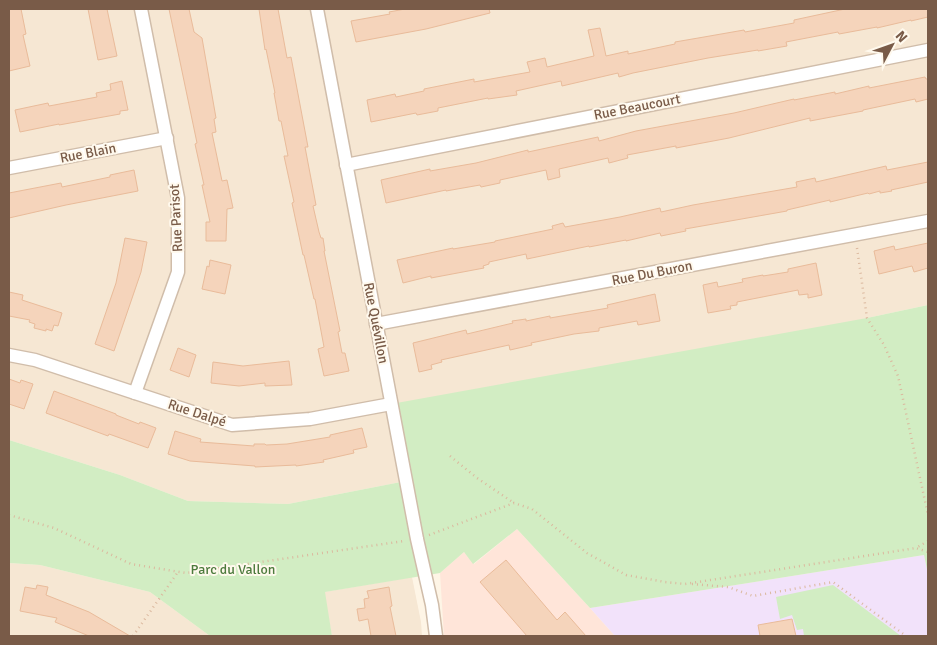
<svg xmlns="http://www.w3.org/2000/svg" width="937" height="645" font-family="Signika,sans-serif">
  <style>
    .residential { fill: #f6e7d3 }
    .commercial { fill: #ffe5d9 }
    .education { fill: #f2e2fa }
    .green { fill: #d2edc3 }
    .building { fill: #f5d4bb; stroke: #e9bb9a }
    .lines { fill: none; stroke-linecap: round; stroke-linejoin: round }
    .minor-casing { stroke: #d0bdaa; stroke-width: 15 }
    .path { stroke: #dbb89e; stroke-width: 2.5; stroke-dasharray: 1 4; stroke-linecap: butt }
    .minor { stroke: #fff; stroke-width: 12 }
    .labels { text-anchor: middle; dominant-baseline: central; stroke-width: 4; stroke-linejoin: round; paint-order: stroke }
    .street-label { font-size: 14px; fill: #795b48; stroke: #fff9ed }
    .park-label { font-size: 14px; fill: #4c7a3c; stroke: #fff9ed }
  </style>
  <rect width="100%" height="100%" fill="#fef5e6"/>
  <g class="residential">
    <path d="M9,9H928V305L867,318L406,481L288,504L188,501L120,475L9,440Z"/>
    <path d="M9,563L40,565L150,592L210,636H9Z"/>
    <path d="M412,577L421,622L422,636H332L324,592Z"/>
  </g>
  <path class="commercial" d="M517,529L590,608L615,636H444L440,573L464,552L474,564Z"/>
  <path class="education" d="M924,555L928,574V636H615L590,608Z"/>
  <g class="green">
    <path d="M928,305V574L924,555L590,608L517,529L473,564L464,552L440,573L325,592L332,636H210L150,592L40,565L9,563V440L120,475L188,501L288,504L406,481L391,404L867,318Z"/>
    <path d="M833,585L901,636H804L803,629L797,630L792,615L780,619L776,597Z"/>
  </g>
  <g class="building">
    <path d="M9,9H21L26,34L23,35L30,66L9,71Z"/>
    <path d="M88,9H107L117,56L98,60Z"/>
    <path d="M169,9H189L194,32L202,38L216,118L214,119L216,132L212,133L222,181L227,180L233,208L227,209L226,241H206V222H210L202,185H204L195,144L197,143Z"/>
    <path d="M259,9H278L287,58L291,57L308,147H305L316,205L313,206L319,232L321,238H323L325,251H324L340,331L338,332L342,353H345L349,371L324,376L318,349L324,347L315,299H314L304,255H303L292,203L294,202L284,156H288L281,121H279L274,93H275L266,49L265,50Z"/>
    <path d="M405,9H489L490,13L426,29L356,42L351,21L390,14L389,12Z"/>
    <path d="M845,9H928V17L911,21V20L877,28V27L839,34L838,32L786,42L787,46L758,51V50L708,58L633,73L619,77L618,73L562,86L561,81L516,91L517,95L488,99V98L438,108V111L417,115L416,113L371,122L367,100L395,94L396,97L424,91V89L474,79V82L530,72L527,62L545,58L547,67L594,56L588,30L600,28L606,56L628,51V54L675,44V42L704,37L744,30L745,32L794,23V20Z"/>
    <path d="M925,77L926,79H928V99L916,102L915,99L863,110V111L847,114L810,121V118L729,138L676,148V146L627,155L628,158L609,163L608,158L559,169L560,177L548,180L546,170L500,180V183L481,187L480,185L446,191V190L386,203L381,180L430,169V171L476,163L528,150V152L598,137L599,141L636,131L734,113L794,99V100L835,92V94L869,86V88Z"/>
    <path d="M122,81L128,110L120,111V114L59,125V124L20,132L15,110L48,103L49,106L97,97L96,93L111,90L110,84Z"/>
    <path d="M928,162V182L891,190L892,191L880,193V191L869,194L868,193L830,202V200L787,210V211L685,229L686,231L661,236L660,233L626,241V240L589,247V246L527,259L526,254L489,262V264L483,266L484,268L431,278V276L403,283L397,260L453,248V249L495,242V241L553,229L552,226L563,223L565,227L620,217L660,208L661,212L693,205L797,187L796,182L815,178L816,182L886,166L887,170Z"/>
    <path d="M134,170L138,191L66,205L9,218V193L61,183L62,187L110,177V175Z"/>
    <path d="M125,238L147,242L141,272L114,351L95,344L116,283Z"/>
    <path d="M928,243V268L914,272L912,266L879,274L874,251L894,246L895,250Z"/>
    <path d="M210,260L231,265L225,294L202,289L207,266L209,267Z"/>
    <path d="M816,263L822,295L808,298V294L799,295L798,290L737,302V305L730,306L731,309L708,313L703,285L717,282L718,287L743,282L742,279L763,275V276L788,272V269Z"/>
    <path d="M9,292L23,295L22,300L62,313L58,326L54,325L52,331L46,329V331L34,328L35,324L29,322L30,320L9,316Z"/>
    <path d="M655,294L660,321L638,325L637,321L599,328V331L574,334L531,343L532,345L510,350L509,345L441,360L442,362L431,365L432,369L419,372L413,343L466,330L467,334L513,323L512,321L526,319V321L550,316V318L608,308L607,305Z"/>
    <path d="M178,348L196,355L189,377L170,370Z"/>
    <path d="M289,361L292,385L265,386V383L239,386L211,383L213,362L243,366Z"/>
    <path d="M9,379L20,383L21,380L33,384L24,409L9,404Z"/>
    <path d="M54,391L116,414V415L139,424L140,422L156,428L148,448L109,434L108,436L46,413Z"/>
    <path d="M362,428L367,447L353,450L354,453L323,460L324,462L296,466V465L255,467V466L190,461L168,454L175,431L201,439L200,442L254,446V444H265L266,445L287,444L330,437V435Z"/>
    <path d="M506,560L557,620L565,612L586,636H527L480,582Z"/>
    <path d="M37,585L48,587L46,595L89,612L130,636H89L55,622L57,618L20,611L25,587L36,589Z"/>
    <path d="M389,587L392,606L390,607L396,636H371L368,619L359,621L357,609L365,608L364,599L369,598L367,591Z"/>
    <path d="M792,619L796,636H760L758,625Z"/>
  </g>
  <g class="lines">
    <g class="minor-casing">
      <g id="minor">
        <path d="M317,9L417,539L432,605L436,636"/>
        <path d="M346,165L928,50"/>
        <path d="M9,168L167,138"/>
        <path d="M376,324L928,221"/>
        <path d="M9,355L35,360L232,425L310,419L391,404"/>
        <path d="M135,393L178,272V198L141,9"/>
      </g>
    </g>
    <g class="path">
      <path d="M857,248L867,318L884,345L898,376L928,515"/>
      <path d="M450,456L477,478L514,503"/>
      <path d="M9,515L54,528L131,564L186,573L404,541"/>
      <path d="M429,535L514,503L532,509L587,553L626,575L665,582L685,584L916,548"/>
      <path d="M928,541L916,548L928,552"/>
      <path d="M692,584L728,587L753,596L833,582L906,636"/>
      <path d="M133,636L178,572"/>
    </g>
    <use href="#minor" class="minor"/>
  </g>
  <g class="labels">
    <g class="street-label">
      <text transform="translate(637 107) rotate(-11)">Rue Beaucourt</text>
      <text transform="translate(88 153) rotate(-11)">Rue Blain</text>
      <text transform="translate(176 218) rotate(-93)">Rue Parisot</text>
      <text transform="translate(652 273) rotate(-11)">Rue Du Buron</text>
      <text transform="translate(376 323) rotate(79)">Rue Quévillon</text>
      <text transform="translate(197 413) rotate(18)">Rue Dalpé</text>
    </g>
    <g class="park-label">
      <text x="233" y="569">Parc du Vallon</text>
    </g>
  </g>
  <rect width="937" height="645" fill="none" stroke="#795b48" stroke-width="20"/>
  <g transform="translate(892 45) rotate(49)" stroke="#fff9ed" stroke-width="4" paint-order="stroke">
  <path d="M0-4L9 19L0 12L-9 19Z" fill="#795b48"/>
  <text y="-8" font-size="14" font-weight="bold" text-anchor="middle" fill="#795b48">N</text>
  </g>
</svg>
